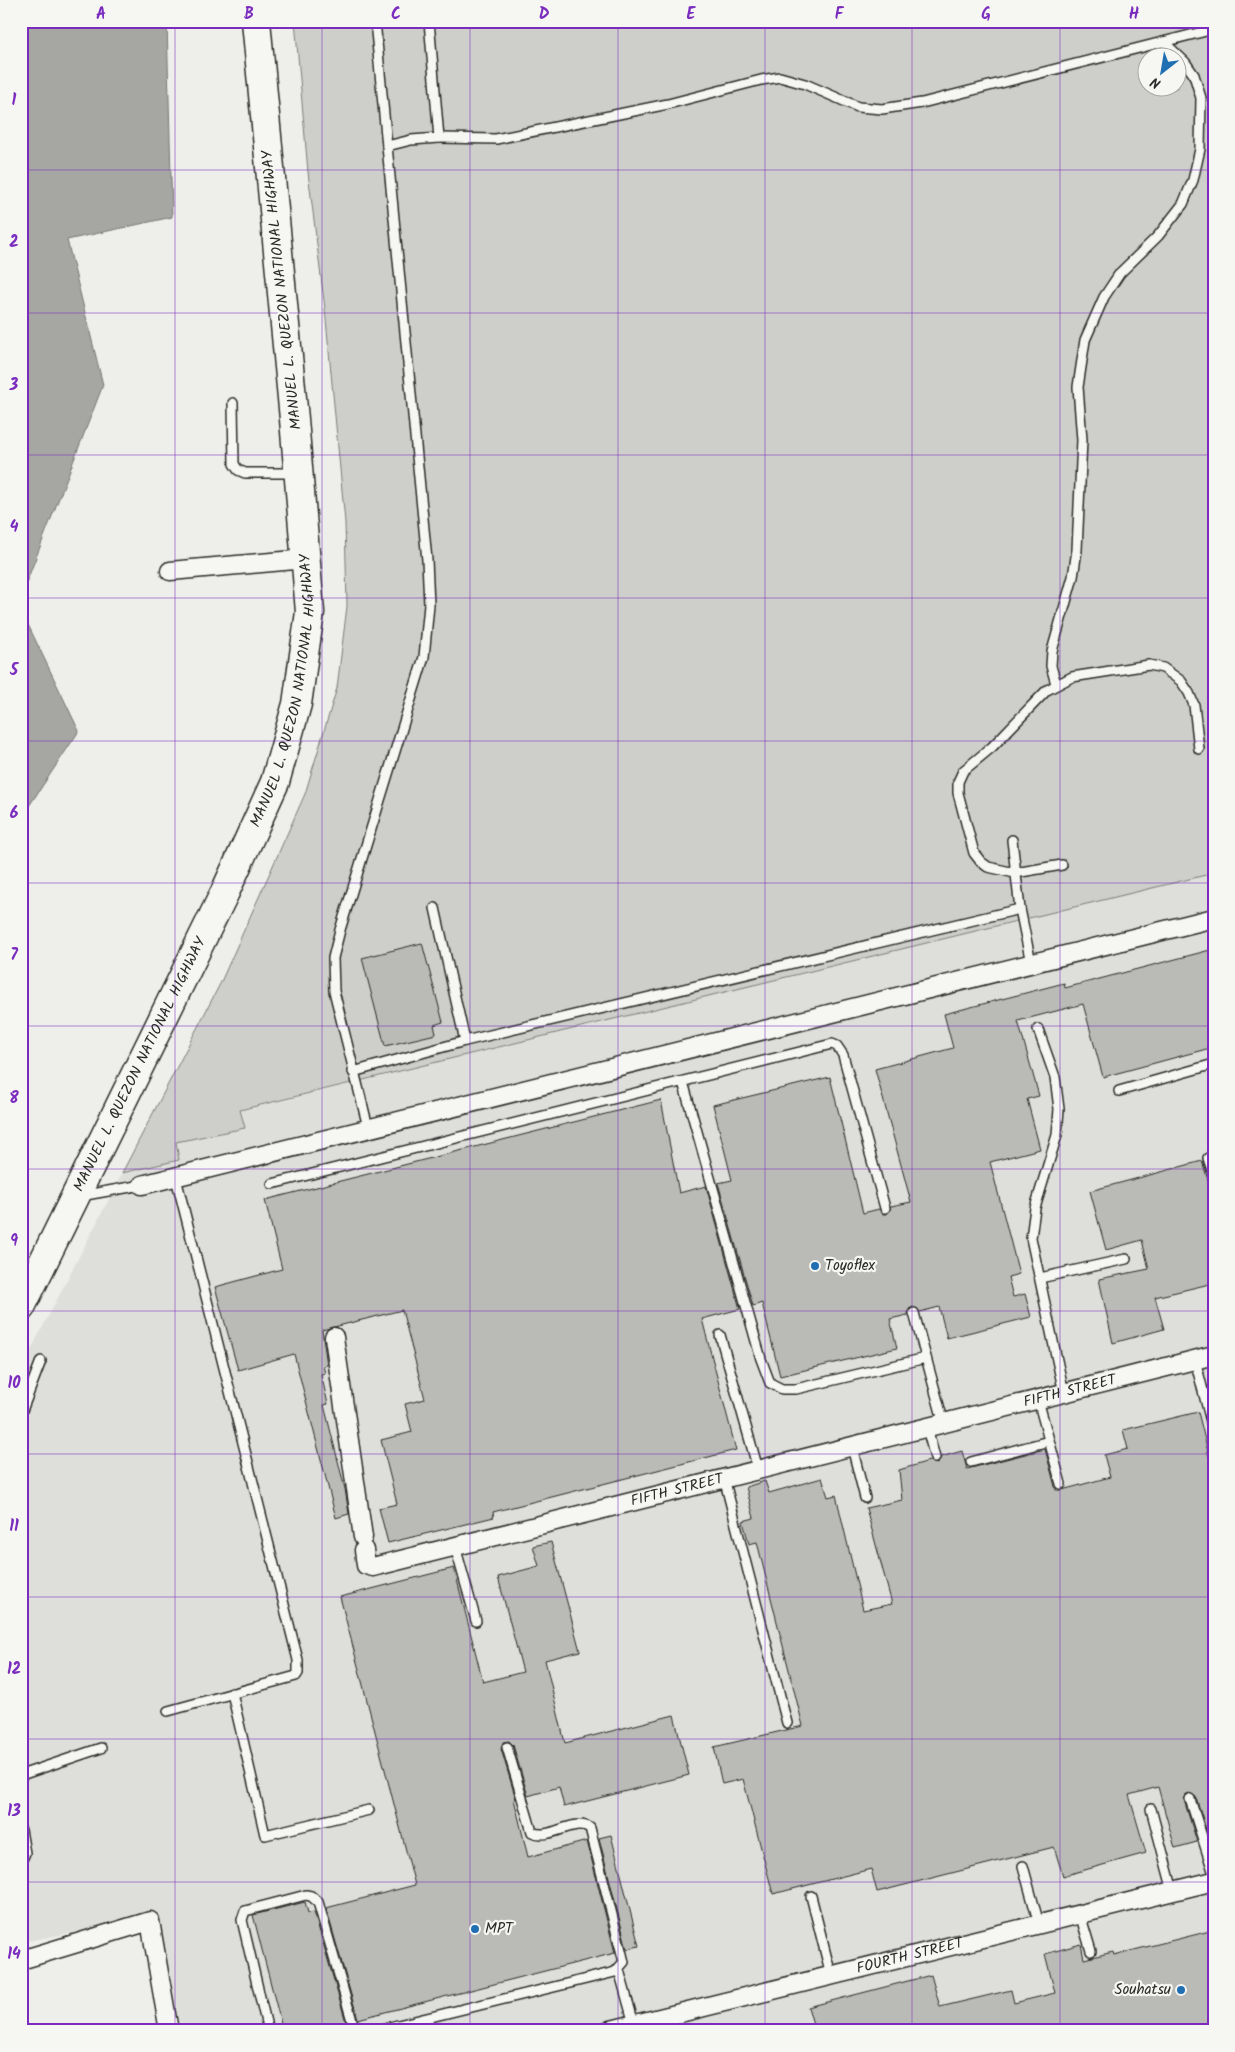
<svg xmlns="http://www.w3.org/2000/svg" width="1235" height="2052" font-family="Kalam,sans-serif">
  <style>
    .built { fill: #dededb; fill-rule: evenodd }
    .green { fill: #cececa; stroke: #7c7c7a; fill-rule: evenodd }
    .water { fill: #a6a6a3; stroke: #757573 }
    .building { fill: #babab7; stroke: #2b2b2b }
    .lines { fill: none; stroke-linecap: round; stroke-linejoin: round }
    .lane-casing { stroke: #2b2b2b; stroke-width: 12 }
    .street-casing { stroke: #2b2b2b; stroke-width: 21 }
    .primary-casing { stroke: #2b2b2b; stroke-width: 31 }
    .path { stroke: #2b2b2b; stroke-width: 3; stroke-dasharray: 4 4; stroke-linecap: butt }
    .lane { stroke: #f6f6f2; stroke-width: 9 }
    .street { stroke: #f6f6f2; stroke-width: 18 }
    .primary { stroke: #f6f6f2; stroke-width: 28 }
    .grid { fill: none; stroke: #7b2cbf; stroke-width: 1; stroke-opacity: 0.55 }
    .poi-dot { fill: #1f6fb2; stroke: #f6f6f2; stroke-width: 2 }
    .labels { text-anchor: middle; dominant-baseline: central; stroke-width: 4.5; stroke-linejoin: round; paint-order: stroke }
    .street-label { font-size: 15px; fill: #2b2b2b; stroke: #f6f6f2 }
    .poi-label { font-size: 15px; fill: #2b2b2b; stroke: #f6f6f2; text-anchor: start }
    .neatline { fill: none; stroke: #7b2cbf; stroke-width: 2 }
    .grid-label { font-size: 16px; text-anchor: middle; font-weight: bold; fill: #7b2cbf }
  </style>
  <rect width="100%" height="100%" fill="#eeeeea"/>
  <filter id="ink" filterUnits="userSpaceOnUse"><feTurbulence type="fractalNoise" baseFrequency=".02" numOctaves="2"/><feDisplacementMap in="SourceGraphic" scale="10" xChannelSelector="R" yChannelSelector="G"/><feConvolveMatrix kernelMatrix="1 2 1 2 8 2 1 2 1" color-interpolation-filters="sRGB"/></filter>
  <g filter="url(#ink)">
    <path class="built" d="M1214,21V854L196,1097L203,1137L244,1128L239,1111L1214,873V2031H179L155,1918L21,1942V1369L220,984L305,794L337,688L347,606L345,522L325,309L308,172ZM1148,58H1178V88H1148Z"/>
    <path class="green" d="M295,21H1214V873L240,1110L245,1128L176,1142L179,1160L122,1173L220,984L305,794L337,688L347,606L345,522L325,309L308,172ZM1148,58H1178V88H1148Z"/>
    <g class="water">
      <path d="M21,21H167L172,217L67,240L103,385L21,596Z"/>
      <path d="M21,610L79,731L21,818Z"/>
    </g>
    <g class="building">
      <path d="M422,943L443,1022L434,1025L436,1034L385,1046L362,958Z"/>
      <path d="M1214,949V1047L1103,1077L1083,1004L1018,1021L1039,1096L1027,1099L1040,1149L990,1162L1019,1274L1008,1277L1013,1297L1025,1294L1031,1317L947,1338L939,1307L920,1312L913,1307L909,1309L908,1315L890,1319L897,1348L780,1376L762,1303L753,1306L718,1183L732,1180L713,1105L830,1077L863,1213L879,1209L883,1214H887L891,1206L911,1202L875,1069L953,1048L944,1014L1064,983L1065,988Z"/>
      <path d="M661,1100L679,1193L706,1186L740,1309L702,1319L736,1450L493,1512L494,1517L388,1543L379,1508L397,1504L381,1440L412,1432L405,1404L425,1399L402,1310L322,1330L327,1365L323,1366L325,1373L321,1374L328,1404L324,1405L345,1489L349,1514L336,1518L294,1354L238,1370L215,1287L282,1269L265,1200Z"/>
      <path d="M1202,1161L1214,1199V1283L1155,1297L1164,1329L1113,1343L1099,1279L1149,1269L1142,1240L1106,1250L1090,1191Z"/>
      <path d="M1198,1412L1214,1476V1838L1209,1839L1196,1797L1189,1793L1185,1795L1184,1800L1197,1842L1175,1848L1158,1787L1129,1795L1146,1853L1063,1876L1054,1847L877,1892L871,1869L773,1894L743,1779L722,1784L714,1747L803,1726L757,1542L749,1544L743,1521L754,1518L746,1487L765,1481L769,1493L822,1478L828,1497L836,1495L863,1610L892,1604L866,1508L902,1500L899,1470L929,1461L937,1464L941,1457L962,1451L967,1469L1045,1449L1056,1490H1062L1110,1477L1104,1455L1128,1449L1123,1430Z"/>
      <path d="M551,1542L580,1651L545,1660L565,1743L674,1715L689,1775L564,1807L559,1787L528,1796L513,1745L509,1741L503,1742L501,1749L516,1799H514L528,1857L587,1841L615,1953L358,2019L326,1908L415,1885L340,1597L454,1568L483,1682L523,1672L498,1577L539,1566L533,1546Z"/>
      <path d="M611,1835L639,1946L627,1949L599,1838Z"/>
      <path d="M305,1902L308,1913L314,1912L346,2022L337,2025L339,2031H283L253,1915Z"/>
      <path d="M1214,1930V2031H815L808,2007L931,1975L940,2007L1011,1990L1014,2003L1055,1993L1045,1954L1081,1944L1084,1959L1113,1952L1114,1955Z"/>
    </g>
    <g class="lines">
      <g class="lane-casing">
        <g id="lane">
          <path d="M375,21L387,146"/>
          <path d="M439,138L496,139L668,104L761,80L780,77L805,84L858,107L882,109L922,103L1214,29"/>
          <path d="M233,403L234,464L238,470L245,473H296"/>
          <path d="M1056,684L1051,666L1052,651L1073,577L1077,550L1082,440L1078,387L1085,340L1104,297L1120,273L1158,236L1183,204L1193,180L1200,149L1201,98L1194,75L1185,62L1164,42"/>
          <path d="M1012,840L1020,909L1031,963"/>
          <path d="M1062,865L1015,873L988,867L981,862L974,853L958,793V782L963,771L992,747L1047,690L1072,677L1149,665L1163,668L1181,681L1189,693L1194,705L1199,749"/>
          <path d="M435,908L465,1041"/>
          <path d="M1038,1029L1055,1077L1059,1109L1057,1135L1035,1208L1031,1238L1064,1393"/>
          <path d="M353,1072L465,1041L1020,909"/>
          <path d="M683,1082L761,1359L770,1383L782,1389H796L926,1358"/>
          <path d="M1119,1091L1214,1064"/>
          <path d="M368,1127L334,991L333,958L340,930L424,657L429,605L427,560L387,146L411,140L439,138L429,21"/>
          <path d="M1208,1158L1214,1176"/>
          <path d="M272,1184L832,1044L837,1046L843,1055L885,1208"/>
          <path d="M80,1196L142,1185"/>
          <path d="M1040,1278L1126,1259"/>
          <path d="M914,1313L944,1424"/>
          <path d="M720,1335L758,1469"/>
          <path d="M1195,1360L1214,1433"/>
          <path d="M1038,1400L1061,1484"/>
          <path d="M21,1413L41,1361"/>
          <path d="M927,1428L935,1458"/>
          <path d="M852,1447L865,1498"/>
          <path d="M971,1462L1049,1441"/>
          <path d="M724,1478L787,1723"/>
          <path d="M455,1546L476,1621"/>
          <path d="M232,1693L265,1835L369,1810"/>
          <path d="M168,1711L296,1676L298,1673V1660L176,1178"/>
          <path d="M21,1775L101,1748"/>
          <path d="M1190,1799L1214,1874"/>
          <path d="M1151,1809L1173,1891"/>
          <path d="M21,1830L25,1853L21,1862"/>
          <path d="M1023,1866L1039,1924"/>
          <path d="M811,1896L831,1975"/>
          <path d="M1080,1914L1091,1951"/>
          <path d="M619,1970L634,2024"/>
          <path d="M268,2031L242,1920L245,1911L306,1895L311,1896L318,1902L355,2031"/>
          <path d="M373,2031L398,2025"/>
          <path d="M400,2031L398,2025L615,1972L624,1962L590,1828C573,1817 550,1841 532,1832L507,1747"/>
        </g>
      </g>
      <g class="street-casing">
        <g id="street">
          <path d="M170,571L306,559"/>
          <path d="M142,1185L1214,918"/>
          <path d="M334,1337L363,1537"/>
          <path id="s1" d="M364,1550L366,1565L373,1567L1214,1355"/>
          <path d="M21,1960L150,1921L169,2031"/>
          <path id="s2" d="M607,2031L1214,1881"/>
        </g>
      </g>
      <g class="primary-casing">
        <g id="primary">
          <path id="s3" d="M21,1307L225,892L275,782L297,704L310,612L294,419L256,21"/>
        </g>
      </g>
      <path class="path" d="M21,2021L24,2031"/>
      <use href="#lane" class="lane"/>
      <use href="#street" class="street"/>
      <use href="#primary" class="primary"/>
    </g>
  </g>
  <path class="grid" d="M175,21V2031M322,21V2031M470,21V2031M618,21V2031M765,21V2031M912,21V2031M1060,21V2031M21,170H1214M21,313H1214M21,455H1214M21,598H1214M21,741H1214M21,883H1214M21,1026H1214M21,1169H1214M21,1311H1214M21,1454H1214M21,1597H1214M21,1739H1214M21,1882H1214"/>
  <g class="poi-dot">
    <circle cx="815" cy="1266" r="5"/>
    <circle cx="475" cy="1929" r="5"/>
    <circle cx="1181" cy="1990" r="5"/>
  </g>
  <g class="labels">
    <g class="street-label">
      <text transform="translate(282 290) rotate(-96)">MANUEL L. QUEZON NATIONAL HIGHWAY</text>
      <text stroke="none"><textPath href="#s3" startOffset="675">MANUEL L. QUEZON NATIONAL HIGHWAY</textPath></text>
      <text stroke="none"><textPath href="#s3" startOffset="270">MANUEL L. QUEZON NATIONAL HIGHWAY</textPath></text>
      <text stroke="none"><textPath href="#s1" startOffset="741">FIFTH STREET</textPath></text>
      <text stroke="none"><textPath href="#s1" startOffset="336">FIFTH STREET</textPath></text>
      <text stroke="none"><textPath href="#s2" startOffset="312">FOURTH STREET</textPath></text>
    </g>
    <g class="poi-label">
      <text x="825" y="1266">Toyoflex</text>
      <text x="485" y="1929">MPT</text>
      <text x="1171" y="1990" text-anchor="end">Souhatsu</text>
    </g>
  </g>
  <rect width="1235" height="2052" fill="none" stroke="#f6f6f2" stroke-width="55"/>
  <g transform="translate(1162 72) rotate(211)"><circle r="24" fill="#f6f6f2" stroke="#a5a5a2"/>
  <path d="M0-4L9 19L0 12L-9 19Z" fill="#1f6fb2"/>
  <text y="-8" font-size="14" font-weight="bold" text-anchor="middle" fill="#2b2b2b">N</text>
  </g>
  <rect x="28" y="28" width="1180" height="1996" class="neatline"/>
  <g class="grid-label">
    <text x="101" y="19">A</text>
    <text x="249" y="19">B</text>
    <text x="396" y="19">C</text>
    <text x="544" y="19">D</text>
    <text x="691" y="19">E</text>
    <text x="839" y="19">F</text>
    <text x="986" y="19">G</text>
    <text x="1134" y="19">H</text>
    <text x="14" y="105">1</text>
    <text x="14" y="247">2</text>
    <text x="14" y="390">3</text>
    <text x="14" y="532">4</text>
    <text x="14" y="675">5</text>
    <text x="14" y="818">6</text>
    <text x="14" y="960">7</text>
    <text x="14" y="1103">8</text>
    <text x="14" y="1246">9</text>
    <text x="14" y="1388">10</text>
    <text x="14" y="1531">11</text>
    <text x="14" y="1674">12</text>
    <text x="14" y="1816">13</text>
    <text x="14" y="1959">14</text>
  </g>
</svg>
